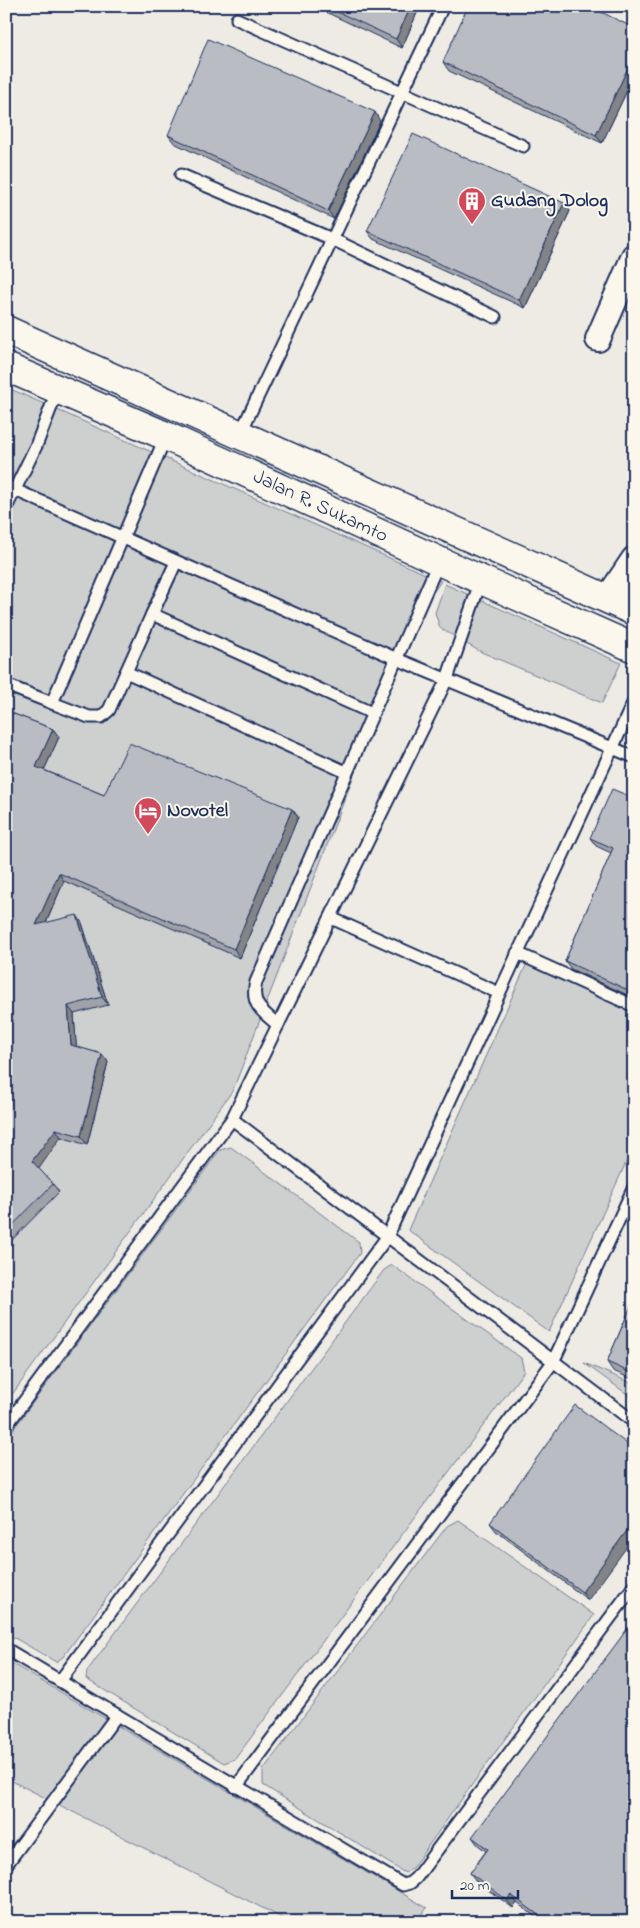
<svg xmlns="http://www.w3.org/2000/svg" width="640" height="1928" font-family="'Indie Flower',sans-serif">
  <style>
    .green { fill: #cecfcf; stroke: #747f96 }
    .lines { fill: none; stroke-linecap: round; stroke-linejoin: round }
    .service-casing { stroke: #1b2f5e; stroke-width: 15 }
    .minor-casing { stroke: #1b2f5e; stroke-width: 28 }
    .trunk-casing { stroke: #1b2f5e; stroke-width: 31 }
    .service { stroke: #fbf7ec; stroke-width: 11 }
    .minor { stroke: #fbf7ec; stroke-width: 24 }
    .trunk { stroke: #fbf7ec; stroke-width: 28 }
    .wall { fill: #9fa2a8; stroke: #1b2f5e }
    .shaded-wall { fill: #828488; stroke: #1b2f5e }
    .building { fill: #b9bcc3; stroke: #1b2f5e }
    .labels { text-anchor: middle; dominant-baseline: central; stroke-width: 4; stroke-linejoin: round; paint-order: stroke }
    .poi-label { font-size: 20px; font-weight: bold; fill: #1b2f5e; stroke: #fbf7ec; text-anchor: start }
    .street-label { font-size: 20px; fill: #1b2f5e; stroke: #fbf7ec }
  </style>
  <rect width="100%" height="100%" fill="#eeebe4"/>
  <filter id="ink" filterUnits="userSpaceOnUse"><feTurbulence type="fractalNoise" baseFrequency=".02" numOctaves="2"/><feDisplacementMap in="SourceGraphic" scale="10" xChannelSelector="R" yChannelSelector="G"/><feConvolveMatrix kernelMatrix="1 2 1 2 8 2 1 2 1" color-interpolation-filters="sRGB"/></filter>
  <g filter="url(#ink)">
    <g class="green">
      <path d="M6,387L441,581L412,624L233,1090L6,1403Z"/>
      <path d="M445,584L621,663L602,703L479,651L440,628L435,613Z"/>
      <path d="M528,961L634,1008V1145L549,1332L408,1230Z"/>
      <path d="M231,1147L359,1242L360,1253L63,1657L56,1662L6,1633V1439L220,1150Z"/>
      <path d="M392,1265L521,1358L524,1371L235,1759L224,1763L86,1679L87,1671L384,1270Z"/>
      <path d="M584,1363L634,1384V1399Z"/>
      <path d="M458,1520L594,1615L413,1867L405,1873L263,1785V1770L447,1526Z"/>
      <path d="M6,1660L427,1908L415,1922H290L6,1778Z"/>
    </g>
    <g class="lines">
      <g class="service-casing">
        <g id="service">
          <path d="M237,19L523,146"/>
          <path d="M181,175L332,239L495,317"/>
          <path d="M240,434L443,6"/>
          <path d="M6,486L397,659L634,757"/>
          <path d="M6,508L36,446L58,389"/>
          <path d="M152,614L176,562"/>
          <path d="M6,685L52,703L166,436"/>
          <path d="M52,703L89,717H101L109,710L126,672"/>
          <path d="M346,772L126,672L152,614L372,713"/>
          <path d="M331,918L499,993"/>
          <path d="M517,953L634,1006"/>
          <path d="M278,1025C263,1012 250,1005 256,982L439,561"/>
          <path d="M232,1119L634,1422"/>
          <path d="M6,1426L232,1119L447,679L481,580"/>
          <path d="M6,1649L403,1885L410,1883L416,1878L634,1586"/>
          <path d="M60,1681L387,1237L634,701"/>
          <path d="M236,1787L553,1362L634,1187"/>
          <path d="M6,1865L117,1715"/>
        </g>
      </g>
      <g class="minor-casing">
        <g id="minor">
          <path d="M598,339L634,256"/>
          <path d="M607,599L634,559"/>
        </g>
      </g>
      <g class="trunk-casing">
        <g id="trunk">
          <path d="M6,330L634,611"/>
          <path d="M6,367L166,436L439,561L634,648"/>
        </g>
      </g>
      <use href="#service" class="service"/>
      <use href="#minor" class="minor"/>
      <use href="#trunk" class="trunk"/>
    </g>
    <g class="wall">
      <path d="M313,6H420L402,48Z"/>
      <path d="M634,28V76L602,143L449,71L443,62Z"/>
      <path d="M380,121L334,219L174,143L168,135Z"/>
      <path d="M564,203L570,211L525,308L373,239L367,231Z"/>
      <path d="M6,711L53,729L59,737L44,770L104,795L292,809L298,817L240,958L64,881L46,923H82L108,1005L74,1014L76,1047L102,1054L108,1062L87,1145L61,1137L38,1168L53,1184L59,1192L6,1246V1034L9,1024L8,934L6,932Z"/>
      <path d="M634,798V998L571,969L565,961L611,853L596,846L590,838Z"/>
      <path d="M634,1299V1380L613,1371L607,1362Z"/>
      <path d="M634,1449L588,1600L496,1531L490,1523Z"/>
      <path d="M472,1837L634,1922H542L517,1903L513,1908L476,1881L470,1873L486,1851L478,1845Z"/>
    </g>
    <g class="shaded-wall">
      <path d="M411,6H420L402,48L396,39Z"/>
      <path d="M634,55V76L602,143L596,135Z"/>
      <path d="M375,112L380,121L334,219L328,211Z"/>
      <path d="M564,203L570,211L525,308L519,300Z"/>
      <path d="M53,729L59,737L42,775L36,767Z"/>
      <path d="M292,809L298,817L240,958L234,949Z"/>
      <path d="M59,873L64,881L41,934L36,925Z"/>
      <path d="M77,915L82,923L108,1005L102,997Z"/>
      <path d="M68,1006L74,1014L77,1054L71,1045Z"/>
      <path d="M102,1054L108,1062L87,1145L81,1136Z"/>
      <path d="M56,1129L61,1137L38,1170L32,1161Z"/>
      <path d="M634,1521V1537L588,1600L582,1592Z"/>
      <path d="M511,1895L517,1903L513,1908L507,1900Z"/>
    </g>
    <g class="building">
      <path d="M325,6H411L396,39Z"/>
      <path d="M468,6H589L634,28V55L596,135L443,62Z"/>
      <path d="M208,39L375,112L328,211L168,135Z"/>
      <path d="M413,134L564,203L519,300L367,231Z"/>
      <path d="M6,711L53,729L36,767L104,795L129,743L292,809L234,949L59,873L36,925L77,915L102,997L68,1006L71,1045L102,1054L81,1136L56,1129L32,1161L53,1184L6,1232V1034L9,1024L6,1016V934L9,933L6,930Z"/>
      <path d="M612,789L634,798V993L565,961L613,848L590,838Z"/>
      <path d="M634,1299V1374L607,1362Z"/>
      <path d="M575,1405L634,1449V1521L582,1592L490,1523Z"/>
      <path d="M634,1620V1922H548L511,1895L507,1900L470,1873L488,1849L472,1837Z"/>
    </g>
  </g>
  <defs>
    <g id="building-pin" transform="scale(1.4375)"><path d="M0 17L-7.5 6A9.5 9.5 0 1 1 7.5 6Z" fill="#d1495b" stroke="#fbf7ec"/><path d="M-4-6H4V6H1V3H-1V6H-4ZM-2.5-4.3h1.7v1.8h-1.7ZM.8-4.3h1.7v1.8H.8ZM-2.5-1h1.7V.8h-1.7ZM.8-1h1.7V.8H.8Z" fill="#fff"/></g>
    <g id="hotel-pin" transform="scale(1.4375)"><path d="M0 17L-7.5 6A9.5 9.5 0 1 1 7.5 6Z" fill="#d1495b" stroke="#fbf7ec"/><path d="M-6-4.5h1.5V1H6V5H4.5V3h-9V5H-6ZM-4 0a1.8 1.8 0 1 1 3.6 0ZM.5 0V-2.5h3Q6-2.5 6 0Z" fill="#fff"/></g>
  </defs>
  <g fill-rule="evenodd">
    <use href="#building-pin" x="472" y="201"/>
    <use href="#hotel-pin" x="148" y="811"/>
  </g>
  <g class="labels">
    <g class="poi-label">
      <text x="491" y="201">Gudang Dolog</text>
      <text x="167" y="811">Novotel</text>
    </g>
    <g class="street-label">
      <text transform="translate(320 507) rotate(25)">Jalan R. Sukamto</text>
    </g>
  </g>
  <rect width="640" height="1928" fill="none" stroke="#fbf7ec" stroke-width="25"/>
  <rect x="12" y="12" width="615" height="1903" fill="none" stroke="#1b2f5e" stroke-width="2" filter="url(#ink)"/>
  <path d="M452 1890v8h66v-8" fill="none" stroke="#1b2f5e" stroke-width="2.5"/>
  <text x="460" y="1890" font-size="15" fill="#1b2f5e" stroke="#fbf7ec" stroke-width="4" paint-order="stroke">20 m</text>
</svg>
